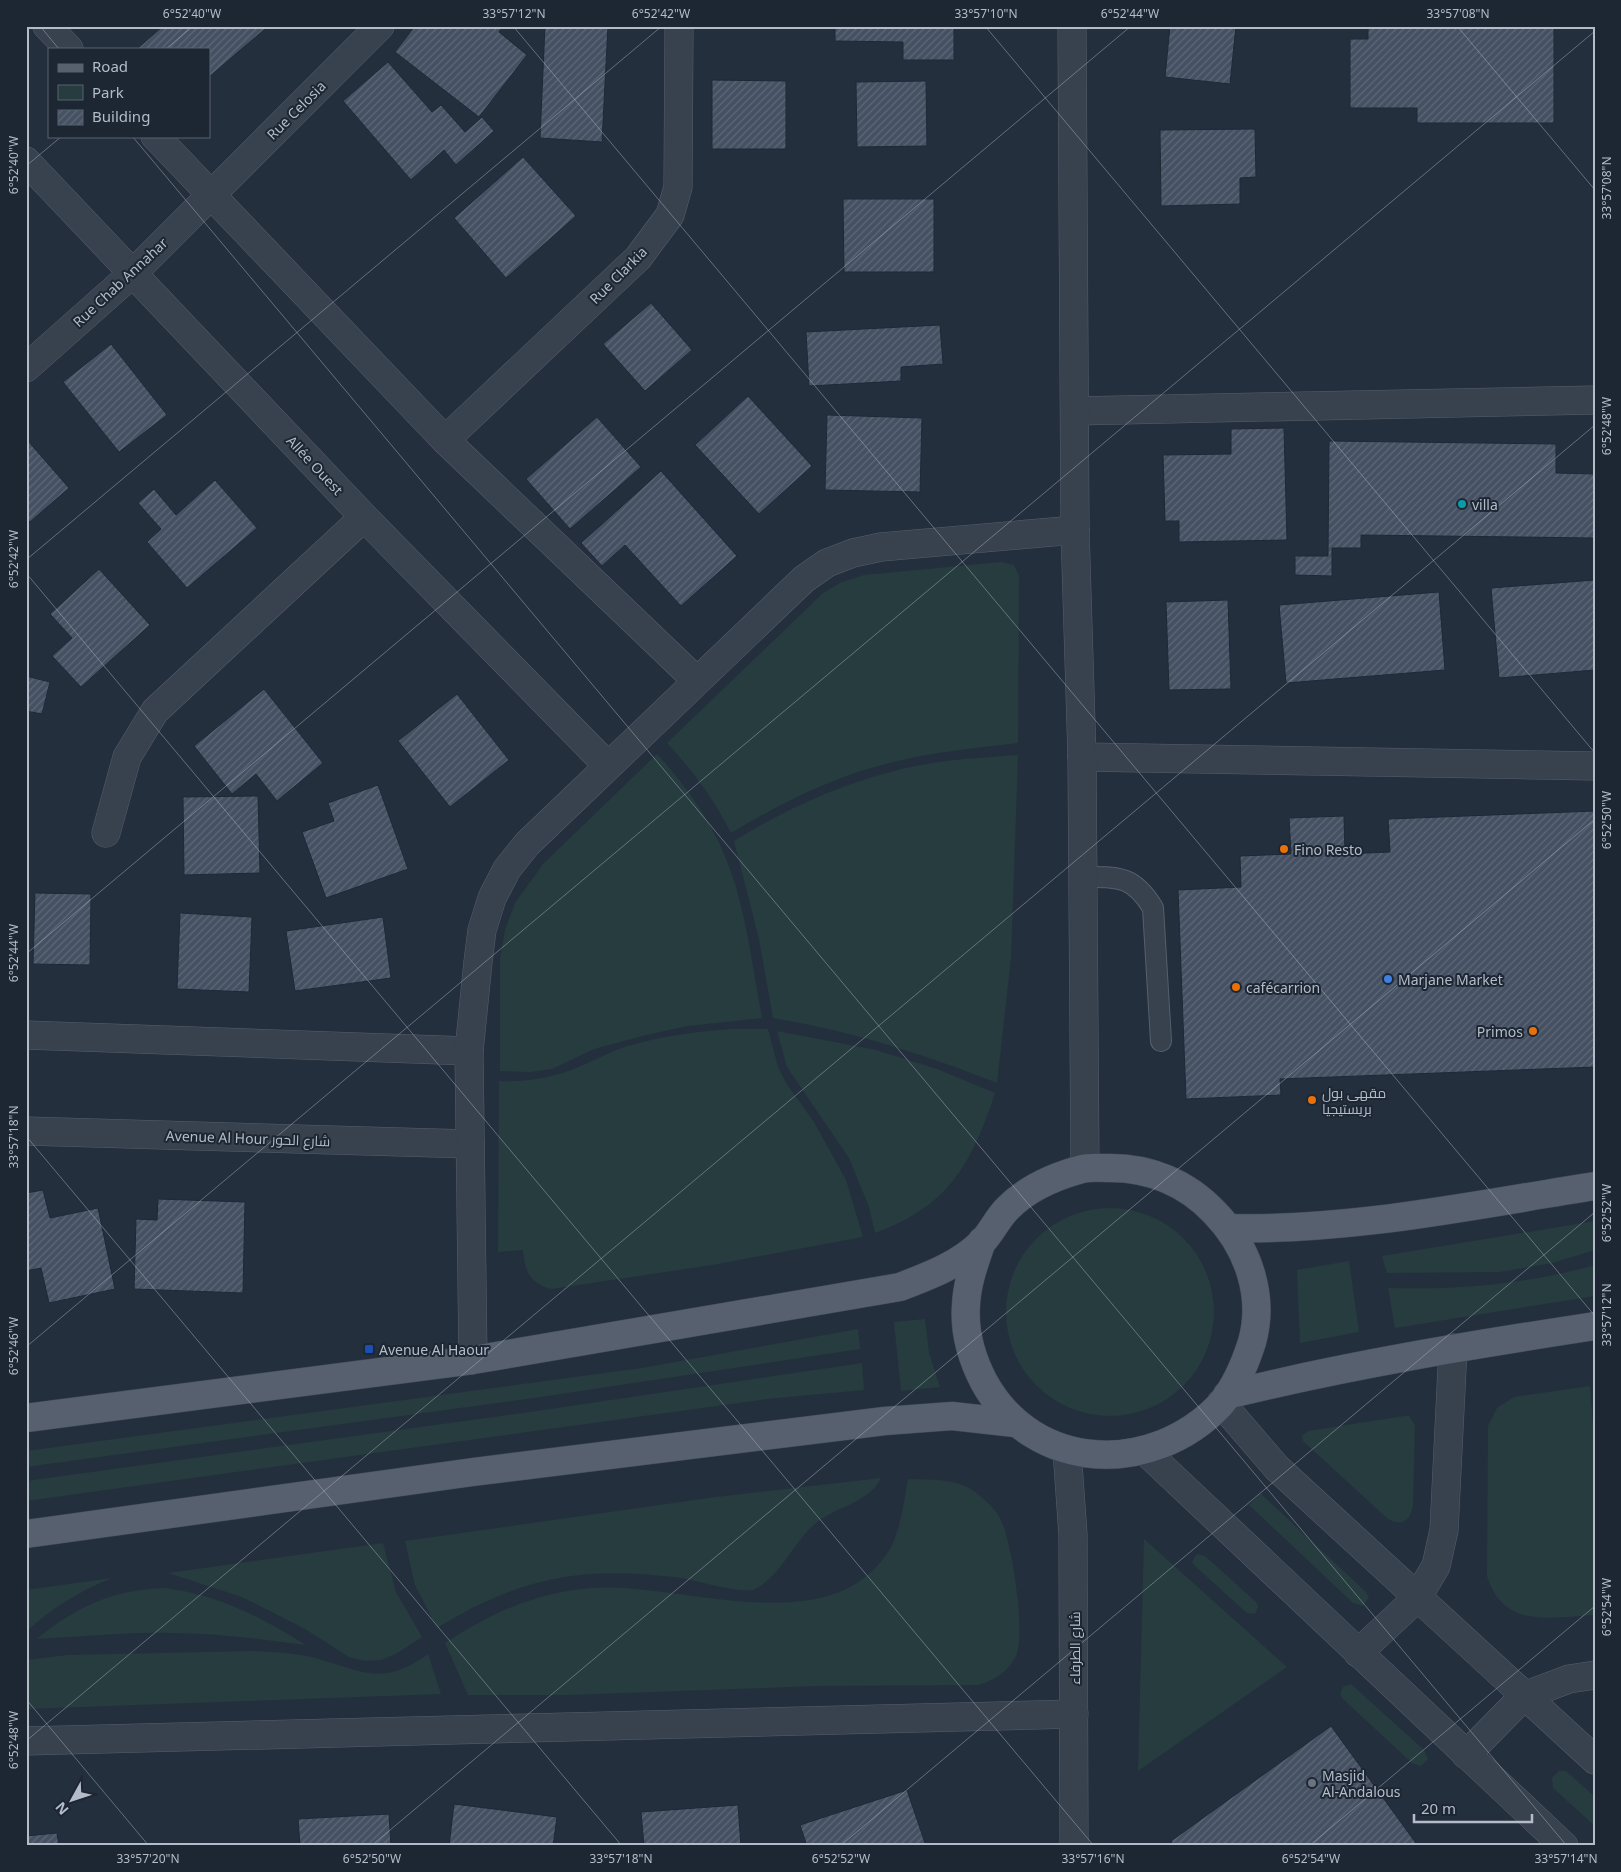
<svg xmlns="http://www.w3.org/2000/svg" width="1621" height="1872" font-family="'Noto Sans',Cairo,sans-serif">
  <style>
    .green { fill: #263c3f }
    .building { fill: url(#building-hatch); stroke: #1f2835 }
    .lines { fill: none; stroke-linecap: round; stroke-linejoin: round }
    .service-casing { stroke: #565f6c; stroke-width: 22 }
    .minor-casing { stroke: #565f6c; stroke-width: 29 }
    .tertiary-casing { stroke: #565f6c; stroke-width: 29 }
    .primary-casing { stroke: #414a57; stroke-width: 29 }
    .service { stroke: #38414e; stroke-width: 20 }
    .minor { stroke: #38414e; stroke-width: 28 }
    .tertiary { stroke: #38414e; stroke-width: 28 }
    .primary { stroke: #56606e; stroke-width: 28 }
    .ticks { fill: none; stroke: #b4bcc9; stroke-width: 1; stroke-opacity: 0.45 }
    .culture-dot { fill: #0f9aa8; stroke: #1d2633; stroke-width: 2 }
    .food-dot { fill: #e8710a; stroke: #1d2633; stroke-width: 2 }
    .shop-dot { fill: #3f7fe0; stroke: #1d2633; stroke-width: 2 }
    .transit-dot { fill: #1a4fb4; stroke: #1d2633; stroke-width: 2 }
    .worship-dot { fill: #6b7280; stroke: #1d2633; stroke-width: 2 }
    .labels { text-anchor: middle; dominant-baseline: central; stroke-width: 4; stroke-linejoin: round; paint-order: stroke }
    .street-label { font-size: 14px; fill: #b4bcc9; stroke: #1d2633 }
    .poi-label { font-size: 14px; fill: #b4bcc9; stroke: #1d2633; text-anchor: start }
    .neatline { fill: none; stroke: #b4bcc9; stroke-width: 2 }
    .ticks-label { font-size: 12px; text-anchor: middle; fill: #b4bcc9 }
  </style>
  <defs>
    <pattern id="building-hatch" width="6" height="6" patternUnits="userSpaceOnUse" patternTransform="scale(1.25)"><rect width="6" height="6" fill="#455162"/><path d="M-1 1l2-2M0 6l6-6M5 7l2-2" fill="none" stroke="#5d6877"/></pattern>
  </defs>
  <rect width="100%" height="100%" fill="#242f3e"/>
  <g class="green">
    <path d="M1001,562L1014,565L1019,576L1018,743C978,748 938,751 898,761C838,774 783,802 731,833C714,799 693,771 667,743L823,593L842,582L864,575Z"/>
    <path d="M657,754C693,793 721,836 736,887C748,929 754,975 762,1018L688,1026L646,1035L594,1049L552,1069L529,1072L500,1071V958L505,930L515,903L543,864Z"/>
    <path d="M1018,755L1011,958L997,1083C921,1053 854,1032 773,1018L759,939L734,841C799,801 870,771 946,761C970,758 994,757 1018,755Z"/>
    <path d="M730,1029H768L778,1067L786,1083L814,1122L846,1180L863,1237L712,1265L552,1289C529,1284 525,1271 523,1250L498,1252L499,1081C524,1082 547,1079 571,1070C590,1063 608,1052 628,1046C661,1036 695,1032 730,1029Z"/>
    <path d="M777,1031L876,1050L937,1069L995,1093C971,1165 949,1206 875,1233L869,1207L849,1158L787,1067Z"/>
    <circle cx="1110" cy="1312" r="104"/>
    <path d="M1595,1221V1250L1552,1263L1500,1272L1387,1273L1382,1256Z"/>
    <path d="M1349,1261L1359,1332L1300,1343L1297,1270Z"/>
    <path d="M1595,1265V1296L1395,1328L1388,1288C1459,1290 1527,1284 1595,1265Z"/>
    <path d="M925,1319L929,1353L940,1387L901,1391L894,1322Z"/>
    <path d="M858,1329L860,1349L527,1399L26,1467V1451L642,1368Z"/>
    <path d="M862,1363L864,1390L767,1399L26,1501V1481L523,1413Z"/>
    <path d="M1590,1386L1595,1449V1615C1550,1617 1504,1630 1487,1576L1488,1426L1497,1408L1514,1397Z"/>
    <path d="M1404,1416H1409L1415,1425L1413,1506C1410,1521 1402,1527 1388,1519L1303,1441L1302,1436L1308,1431Z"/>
    <path d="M881,1478C869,1503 837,1506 816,1523C793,1542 781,1577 753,1590C728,1592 700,1580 674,1577C580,1566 518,1578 437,1628L415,1585L405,1541L716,1497Z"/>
    <path d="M908,1479C929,1480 952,1478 971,1489C981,1496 994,1507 1000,1518C1012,1541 1026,1633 1016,1656C1008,1672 995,1680 978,1685L817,1686L569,1695H468L445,1643C490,1613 537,1592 592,1588C678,1581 825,1643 886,1555C901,1534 903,1504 908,1479Z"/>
    <path d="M1260,1493L1366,1592L1369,1597L1363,1606L1353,1603L1249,1505Z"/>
    <path d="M1144,1539L1287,1667L1138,1771Z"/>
    <path d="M383,1543L396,1592L422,1637L396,1654L381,1660L365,1661L349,1657L305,1629L242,1597L168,1573Z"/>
    <path d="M1197,1554L1205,1556L1257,1603L1258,1607L1255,1614L1247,1613L1195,1566L1192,1562Z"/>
    <path d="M112,1578C80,1591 51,1608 26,1632V1590Z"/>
    <path d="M164,1588C217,1594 261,1617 306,1645C260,1639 215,1633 169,1633C125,1632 81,1637 36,1639C77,1607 111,1590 164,1588Z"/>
    <path d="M253,1651C272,1652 292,1653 311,1657C360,1669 380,1689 428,1654L441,1694L26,1709V1660L68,1655Z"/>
    <path d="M1351,1684L1424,1750L1428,1759L1421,1766L1412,1763L1343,1699L1340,1694L1343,1687Z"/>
    <path d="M1559,1771H1566L1595,1797V1826L1553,1788L1552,1778Z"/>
  </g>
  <g class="building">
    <path d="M163,26H262L265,29L209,77V49H137Z"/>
    <path d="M415,26H503L499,32L527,55L479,117L395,52Z"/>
    <path d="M545,26H608L602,142L540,138Z"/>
    <path d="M835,26H954V60H903V42L835,41Z"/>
    <path d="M1170,26H1236L1230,84L1165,77Z"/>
    <path d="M1368,26H1554V123H1417V108H1350V39H1368Z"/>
    <path d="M388,62L432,112L441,105L465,132L482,117L494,131L456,165L444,150L411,180L343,101Z"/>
    <path d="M712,80L786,81V149H712Z"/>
    <path d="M926,81L927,146L857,147L856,82Z"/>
    <path d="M1255,129L1256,177L1240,178V204L1161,206L1160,130Z"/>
    <path d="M523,157L576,216L506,278L454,218Z"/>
    <path d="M843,199H934V272H844Z"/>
    <path d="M651,303L692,350L645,391L603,344Z"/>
    <path d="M940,325L943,364L901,367V381L809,386L806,332Z"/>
    <path d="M111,344L167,415L119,452L63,382Z"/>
    <path d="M748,396L812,466L759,514L695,445Z"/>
    <path d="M827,415L922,418L920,492L825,490Z"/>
    <path d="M597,417L641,467L570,529L526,479Z"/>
    <path d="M1284,428L1287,540L1179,542V521H1165L1163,455L1231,454V429Z"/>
    <path d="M28,441L69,488L30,522L26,518Z"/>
    <path d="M1329,441L1556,444V473L1595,474V538L1361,535V548H1332V576L1295,575V556H1328Z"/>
    <path d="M661,471L737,556L681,606L625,545L602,566L581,543Z"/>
    <path d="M215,480L257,528L187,588L147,542L161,529L138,503L154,489L176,515Z"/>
    <path d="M99,569L150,625L81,687L52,656L72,638L50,614Z"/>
    <path d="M1595,580V670L1499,678L1491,588Z"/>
    <path d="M1439,592L1445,670L1286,683L1279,605Z"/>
    <path d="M1228,600L1231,689L1169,690L1166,602Z"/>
    <path d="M26,676L50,682L42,714L26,711Z"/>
    <path d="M264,689L323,763L277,801L256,774L232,794L194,746Z"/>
    <path d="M457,694L509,760L450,807L398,741Z"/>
    <path d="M378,785L408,869L326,898L302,832L334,821L328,803Z"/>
    <path d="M258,796L260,873L184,875L183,797Z"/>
    <path d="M1595,811V1067L1280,1079L1281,1095L1186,1099L1178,890L1241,887L1240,856L1291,854L1289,818L1344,816L1345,854L1390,852L1388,819Z"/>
    <path d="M35,893L91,894L90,965L33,964Z"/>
    <path d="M180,913L252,917L249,992L177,989Z"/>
    <path d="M383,917L391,978L295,991L286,931Z"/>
    <path d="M43,1190L50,1218L98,1208L115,1289L49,1303L41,1268L26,1271V1193Z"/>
    <path d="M158,1199L245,1202L243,1293L134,1289L136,1219L157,1220Z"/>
    <path d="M1331,1726L1418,1846H1174L1171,1841Z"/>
    <path d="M907,1790L926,1846H807L800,1825Z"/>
    <path d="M454,1804L557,1817L553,1846H449Z"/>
    <path d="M738,1805L741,1846H644L641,1812Z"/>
    <path d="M389,1814L391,1846H300L298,1819Z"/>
    <path d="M57,1833L59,1846H26V1836Z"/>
  </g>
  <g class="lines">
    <g class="service-casing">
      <path id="service" d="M1083,877C1118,877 1133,875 1153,908L1161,1041"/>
    </g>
    <g class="minor-casing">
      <g id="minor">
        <path d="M47,26L69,49"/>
        <path d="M155,136L445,440L696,680"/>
        <path d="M26,161L364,517L608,766"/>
        <path d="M26,368L133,273L380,26"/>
        <path d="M1075,411L1595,400"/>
        <path d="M445,440L638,258L670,215L678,187L679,26"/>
        <path d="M1082,757L1595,766"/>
        <path d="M106,833L127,757L155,711L364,517"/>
        <path d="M1221,1403L1277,1468L1595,1760"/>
        <path d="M1145,1451L1564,1846"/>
        <path d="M1358,1653L1417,1598L1436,1566L1444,1530L1453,1348"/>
        <path d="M26,1741L1074,1714"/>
        <path d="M1466,1755L1524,1696L1569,1679L1595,1675"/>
      </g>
    </g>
    <g class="tertiary-casing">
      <g id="tertiary">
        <path d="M1072,26L1075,530L1082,757L1085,1168"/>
        <path d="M26,1035L469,1051"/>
        <path d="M26,1131L470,1144"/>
        <path d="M473,1360L469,1051L478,962L482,930L492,898L507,869L527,844L804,579L827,563L853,553L881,547L1075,530"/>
        <path d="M1067,1450L1073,1535L1074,1846"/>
      </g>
    </g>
    <g class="primary-casing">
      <g id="primary">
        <path d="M1229,1228C1353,1231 1473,1205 1595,1186"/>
        <path d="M1227,1395C1348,1365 1471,1345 1595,1326"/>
        <path d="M26,1418L473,1360L900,1287C929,1276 961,1264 983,1241C992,1231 998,1218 1007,1209C1027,1188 1056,1176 1082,1169C1090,1167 1099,1168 1107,1168C1149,1167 1187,1183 1215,1213C1248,1247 1265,1296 1252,1342C1245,1364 1235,1388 1220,1405C1152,1476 1034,1473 984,1382C972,1359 964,1331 966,1305C967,1282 975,1262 982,1241"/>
        <path d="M26,1534L473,1472L885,1421L952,1416L1015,1423"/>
      </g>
    </g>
    <use href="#service" class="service"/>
    <use href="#minor" class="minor"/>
    <use href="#tertiary" class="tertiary"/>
    <use href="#primary" class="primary"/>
  </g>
  <path class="ticks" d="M40,26L59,49M513,26L1595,1316M985,26L1595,753M1457,26L1595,190M166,49L193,26M132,136L1567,1846M26,166L62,136M26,560L662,26M26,573L1094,1846M26,954L1131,26M26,1136L622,1846M26,1347L1595,31M26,1699L149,1846M26,1741L1595,425M371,1846L1595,819M840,1846L1595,1212M1309,1846L1595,1606"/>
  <circle class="culture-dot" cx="1462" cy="504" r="5"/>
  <g class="food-dot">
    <circle cx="1284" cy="849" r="5"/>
    <circle cx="1236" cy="987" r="5"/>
    <circle cx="1533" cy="1031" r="5"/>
    <circle cx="1312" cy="1100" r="5"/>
  </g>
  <circle class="shop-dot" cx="1388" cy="979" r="5"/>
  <rect class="transit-dot" x="364" y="1344" width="10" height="10" rx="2.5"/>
  <circle class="worship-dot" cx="1312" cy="1783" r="5"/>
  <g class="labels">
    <g class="street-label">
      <text transform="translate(296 110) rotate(-45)">Rue Celosia</text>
      <text transform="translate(618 275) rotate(-45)">Rue Clarkia</text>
      <text transform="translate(120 282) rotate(-43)">Rue Chab Annahar</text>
      <text transform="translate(315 465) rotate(47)">Allée Ouest</text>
      <text transform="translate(248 1138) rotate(2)">Avenue Al Hour شارع الحور</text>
      <text transform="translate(1074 1648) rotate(-90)">شارع الطرفاء</text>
    </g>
    <g class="poi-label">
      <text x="1472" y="504">villa</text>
      <text x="1294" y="849">Fino Resto</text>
      <text x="1398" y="979">Marjane Market</text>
      <text x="1246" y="987">cafécarrion</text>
      <text x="1523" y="1031" text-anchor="end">Primos</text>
      <text x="1322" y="1092">مقهى بول<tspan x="1322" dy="16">بريستيجيا</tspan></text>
      <text x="379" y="1349">Avenue Al Haour</text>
      <text x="1322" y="1775">Masjid<tspan x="1322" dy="16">Al-Andalous</tspan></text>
    </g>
  </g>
  <rect width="1621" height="1872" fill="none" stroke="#1d2633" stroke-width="55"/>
  <rect x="48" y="48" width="162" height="90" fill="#1d2633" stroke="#59626f"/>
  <rect x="58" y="64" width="25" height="8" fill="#56606e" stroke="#59626f"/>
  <text x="92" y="72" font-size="15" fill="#b4bcc9">Road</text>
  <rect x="58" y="85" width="25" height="15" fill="#263c3f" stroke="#59626f"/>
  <text x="92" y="98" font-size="15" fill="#b4bcc9">Park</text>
  <rect x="58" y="110" width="25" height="15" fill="url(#building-hatch)" stroke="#59626f"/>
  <text x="92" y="122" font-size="15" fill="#b4bcc9">Building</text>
  <g transform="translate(72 1800) rotate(230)" stroke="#1d2633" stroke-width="4" paint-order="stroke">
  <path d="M0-4L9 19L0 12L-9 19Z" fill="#b4bcc9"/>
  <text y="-8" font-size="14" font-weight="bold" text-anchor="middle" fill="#b4bcc9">N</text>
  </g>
  <path d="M1414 1814v8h118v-8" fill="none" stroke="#b4bcc9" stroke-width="2.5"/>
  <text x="1421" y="1814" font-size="15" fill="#b4bcc9" stroke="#1d2633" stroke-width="4" paint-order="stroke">20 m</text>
  <rect x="28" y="28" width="1566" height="1816" class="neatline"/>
  <g class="ticks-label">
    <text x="192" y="18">6°52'40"W</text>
    <text x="514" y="18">33°57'12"N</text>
    <text x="661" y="18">6°52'42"W</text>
    <text x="986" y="18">33°57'10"N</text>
    <text x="1130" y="18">6°52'44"W</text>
    <text x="1458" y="18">33°57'08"N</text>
    <text transform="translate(14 165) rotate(-90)" y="4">6°52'40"W</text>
    <text transform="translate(1607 188) rotate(-90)" y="4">33°57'08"N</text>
    <text transform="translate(1607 426) rotate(-90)" y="4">6°52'48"W</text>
    <text transform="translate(14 559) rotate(-90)" y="4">6°52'42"W</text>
    <text transform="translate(1607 820) rotate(-90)" y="4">6°52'50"W</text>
    <text transform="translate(14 953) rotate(-90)" y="4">6°52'44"W</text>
    <text transform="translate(14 1137) rotate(-90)" y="4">33°57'18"N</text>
    <text transform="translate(1607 1213) rotate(-90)" y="4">6°52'52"W</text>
    <text transform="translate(1607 1315) rotate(-90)" y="4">33°57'12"N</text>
    <text transform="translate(14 1346) rotate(-90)" y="4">6°52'46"W</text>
    <text transform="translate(1607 1607) rotate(-90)" y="4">6°52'54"W</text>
    <text transform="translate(14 1740) rotate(-90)" y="4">6°52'48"W</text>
    <text x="148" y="1863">33°57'20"N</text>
    <text x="372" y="1863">6°52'50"W</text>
    <text x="621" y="1863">33°57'18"N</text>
    <text x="841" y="1863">6°52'52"W</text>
    <text x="1093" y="1863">33°57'16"N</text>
    <text x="1311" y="1863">6°52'54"W</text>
    <text x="1566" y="1863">33°57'14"N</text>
  </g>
</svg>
